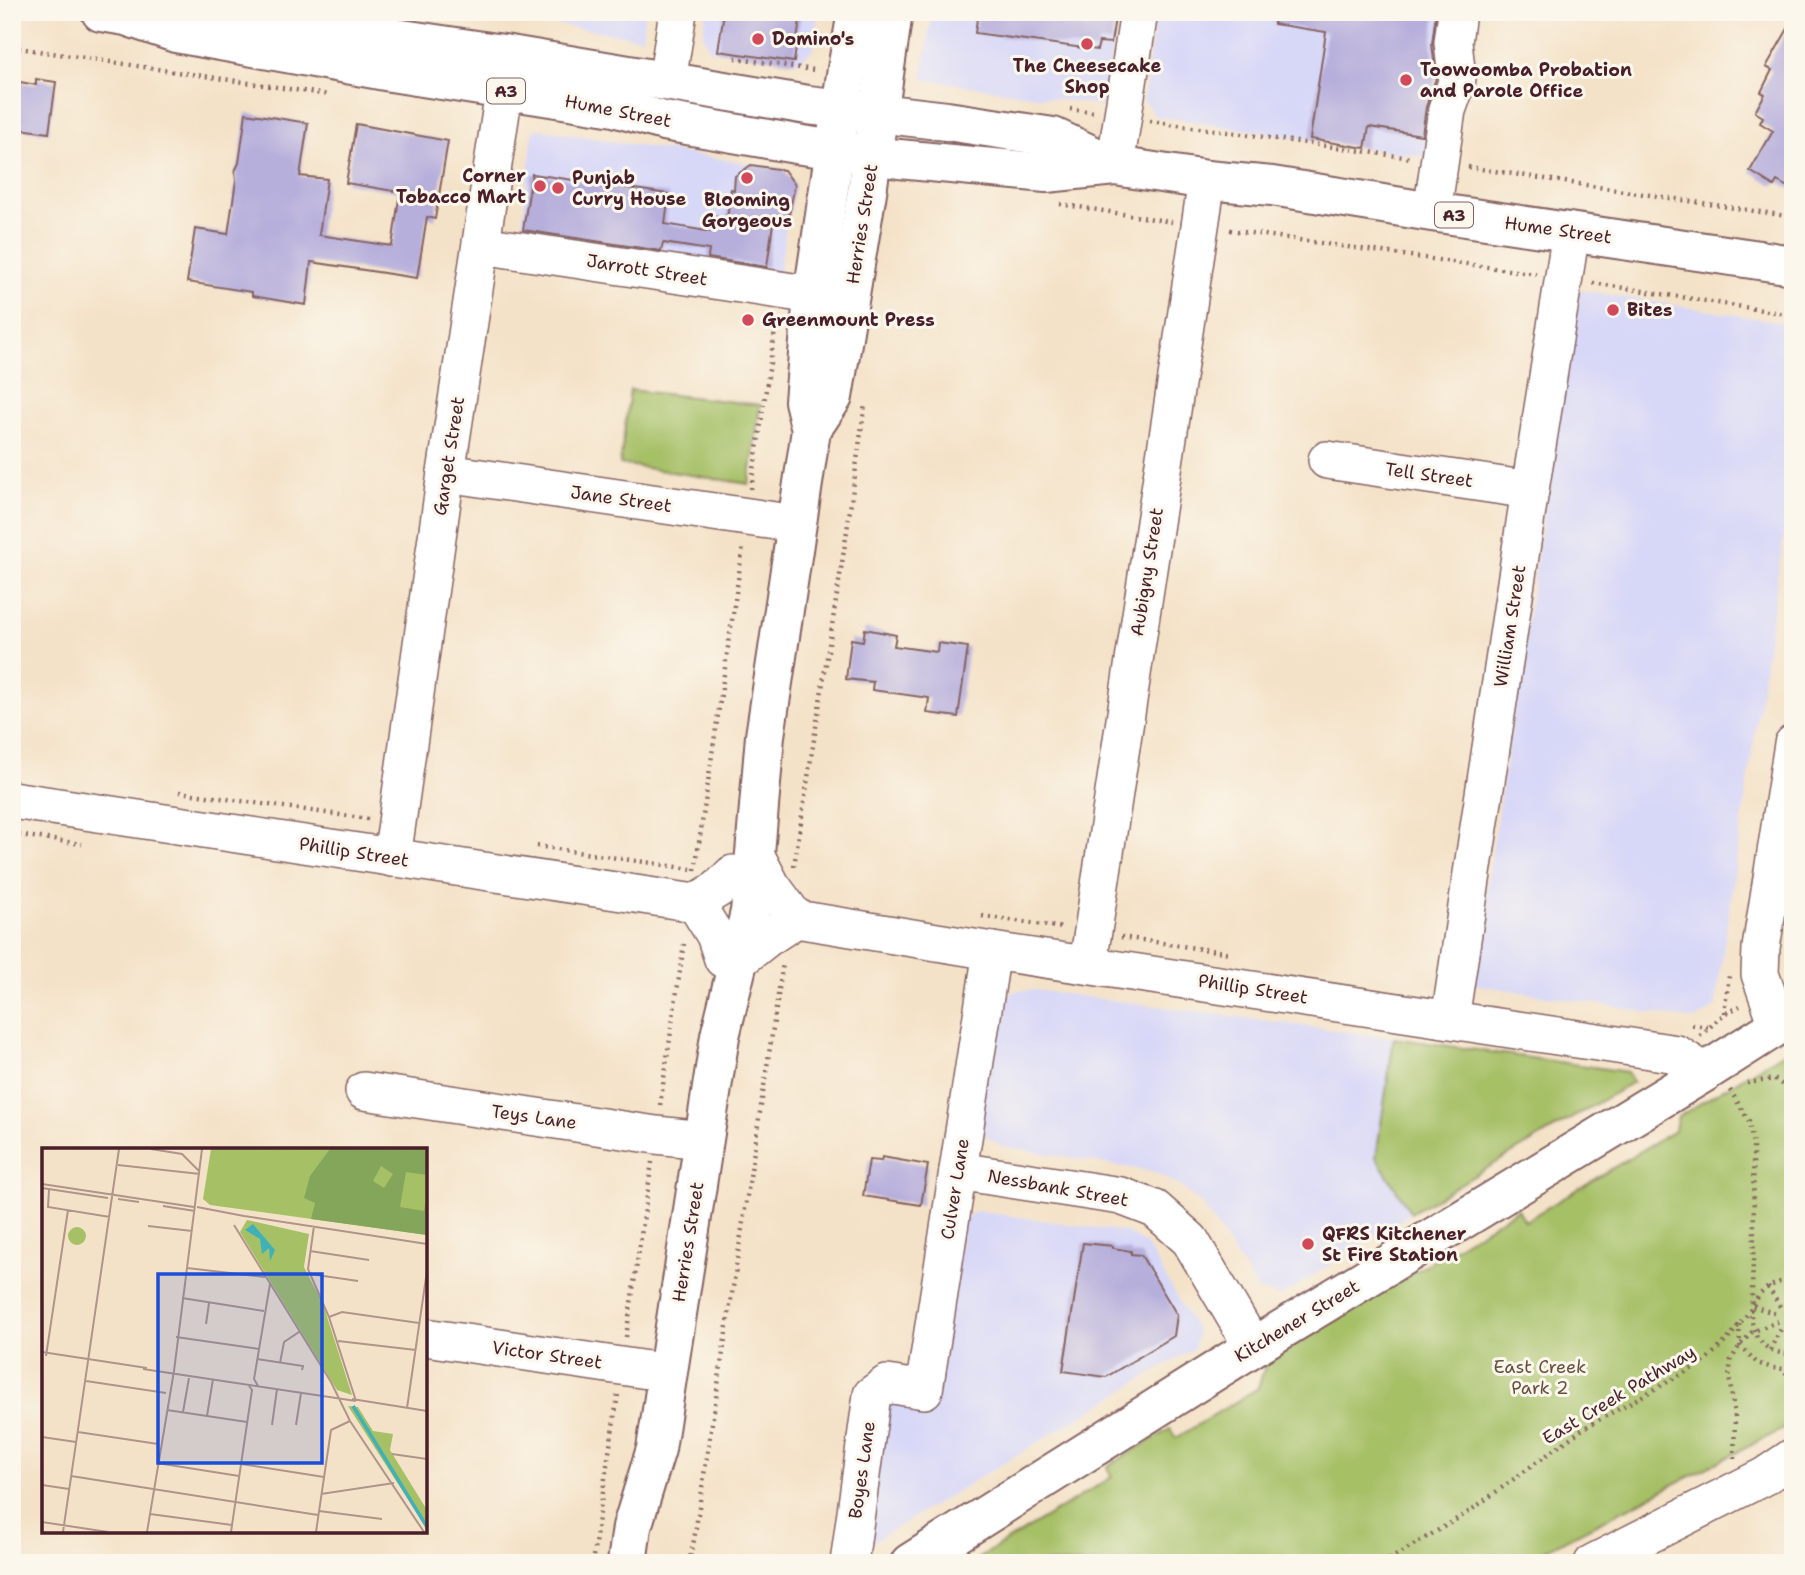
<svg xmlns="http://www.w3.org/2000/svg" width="1805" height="1575" font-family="'Shantell Sans',sans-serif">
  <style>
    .built { fill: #d7d7f8 }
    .green { fill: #a6c066; stroke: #787048; stroke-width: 2 }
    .building { fill: #b6aedb }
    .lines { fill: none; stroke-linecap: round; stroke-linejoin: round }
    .minor-casing { stroke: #866362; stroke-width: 40 }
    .major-casing { stroke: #866362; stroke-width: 42 }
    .highway-casing { stroke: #866362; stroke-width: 42 }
    .path { stroke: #866362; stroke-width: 4.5; stroke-dasharray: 2 5; stroke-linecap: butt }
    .minor { stroke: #fff; stroke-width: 37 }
    .major { stroke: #fff; stroke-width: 38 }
    .highway { stroke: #fff; stroke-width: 38 }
    .poi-dot { fill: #d1495b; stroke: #fbf7ec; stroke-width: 2.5 }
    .labels { text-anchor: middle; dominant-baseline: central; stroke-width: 6; stroke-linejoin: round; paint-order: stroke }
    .shield { fill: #fbf7ec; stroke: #7f6065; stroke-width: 2 }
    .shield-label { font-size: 16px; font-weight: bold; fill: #4a1f2b }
    .poi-label { font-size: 18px; font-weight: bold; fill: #4a1f2b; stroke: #fbf7ec; text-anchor: start }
    .street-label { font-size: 18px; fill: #4a1f2b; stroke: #fbf7ec }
    .park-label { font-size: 18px; fill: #664f3d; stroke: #fbf7ec }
    .inset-river { fill: none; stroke: #40b0b9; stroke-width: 3.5 }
    .inset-road { fill: none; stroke: #b09489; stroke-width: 2 }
    .view { fill: #1d4ed8; fill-opacity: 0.15; stroke: #1d4ed8; stroke-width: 3.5 }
    .inset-edge { fill: none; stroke: #4a1f2b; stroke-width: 3.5 }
  </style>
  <rect width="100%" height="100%" fill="#fbf7ec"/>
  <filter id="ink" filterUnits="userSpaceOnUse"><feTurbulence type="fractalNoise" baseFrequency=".0143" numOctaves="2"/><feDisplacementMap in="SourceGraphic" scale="14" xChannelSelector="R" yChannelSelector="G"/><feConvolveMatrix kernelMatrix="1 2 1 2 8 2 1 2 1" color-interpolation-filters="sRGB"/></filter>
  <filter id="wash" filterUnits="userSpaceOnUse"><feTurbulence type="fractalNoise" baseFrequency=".00686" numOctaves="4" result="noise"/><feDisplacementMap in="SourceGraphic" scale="28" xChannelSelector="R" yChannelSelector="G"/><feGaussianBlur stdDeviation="1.57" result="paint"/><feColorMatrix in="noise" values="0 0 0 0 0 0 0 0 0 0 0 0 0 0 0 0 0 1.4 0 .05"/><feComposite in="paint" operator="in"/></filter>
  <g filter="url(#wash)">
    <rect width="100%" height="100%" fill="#f4e2c8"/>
    <g class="built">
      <path d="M475,12H645L642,38Z"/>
      <path d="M706,12H818L813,50L797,62H794L710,50L703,36Z"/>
      <path d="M932,12H1118L1104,106L922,79Z"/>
      <path d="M1156,12H1446L1425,157L1155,116L1143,100Z"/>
      <path d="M537,129L781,169L792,186L778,281L521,236L533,132Z"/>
      <path d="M1578,290L1793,324V472L1715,1007L1696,1020L1472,984Z"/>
      <path d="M1035,990L1394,1038L1377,1157L1411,1213L1280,1297L1258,1290L1202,1204L1177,1184L1154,1172L1002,1146L978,1131L996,1002L1015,991Z"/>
      <path d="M976,1211L1125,1232L1146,1244L1198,1333L1194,1348L861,1549L880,1396L933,1402L964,1219Z"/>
    </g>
    <g class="green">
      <path d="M630,390L760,405L749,484L620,464Z"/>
      <path d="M1394,1038L1627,1072L1633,1082L1411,1213L1376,1157Z"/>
      <path d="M1793,1047L1790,1065H1793V1424L1519,1563H971L1112,1477L1107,1467L1170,1429L1176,1438L1258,1388L1266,1363L1518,1209L1525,1221L1674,1131L1678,1117Z"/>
    </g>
    <g id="blocks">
      <g class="building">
        <path d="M724,12H801L794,62L718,51Z"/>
        <path d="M978,12H1116L1111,43L1099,42L1097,50L975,33Z"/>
        <path d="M1275,12H1436L1432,44L1436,78L1426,107L1422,135L1369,127L1365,148L1310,139L1326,32L1274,24Z"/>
        <path d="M1793,20V190L1777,181L1774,186L1750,171L1773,131L1760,123L1763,117L1755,112L1765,94L1761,92L1772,70L1766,67Z"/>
        <path d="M36,79L56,82L49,133L13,128L20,82L36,85Z"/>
        <path d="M246,113L308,123L300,176L327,179L319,235L392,246L400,192L346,183L356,124L448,141L435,219L427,217L417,278L311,262L306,305L252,296V292L187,282L195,229L228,234L236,181L235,171L239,163Z"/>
        <path d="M751,165L784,170L795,185L787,225L773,223L767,267L708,258L709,250L663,243L661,251L523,230L532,174L669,194L665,224L712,232L714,216L727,219L731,189L734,190L735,176Z"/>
        <path d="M865,629L896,635L894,646L937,652L938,643L968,647L958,717L927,713L929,698L872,690L873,682L846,679L851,639L863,641Z"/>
        <path d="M882,1157L928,1165L921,1205L863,1196L869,1160L881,1161Z"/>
        <path d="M1083,1243L1113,1246V1248L1131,1251V1254L1141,1255L1177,1315L1174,1336L1106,1377L1063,1371Z"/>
      </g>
    </g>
  </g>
  <g filter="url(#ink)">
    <use href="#blocks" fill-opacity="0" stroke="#866362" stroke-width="2"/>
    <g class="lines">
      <g class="minor-casing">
        <g id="minor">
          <path d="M667,81L678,12"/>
          <path d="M1115,166L1139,12"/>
          <path d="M1432,212L1447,110L1456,85L1457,78L1453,42L1457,12"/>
          <path d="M482,245L813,295"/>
          <path d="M1327,460L1530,490"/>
          <path d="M446,473L796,524"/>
          <path d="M12,800L695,903L718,889L733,874"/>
          <path d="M755,854L771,885L796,919"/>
          <path d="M392,858L446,473L509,59"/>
          <path d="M695,903L715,935L723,959"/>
          <path d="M738,961L767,938L796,919L992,951L1677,1054L1705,1072"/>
          <path d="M1088,964L1207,180"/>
          <path d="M1450,1019L1530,490L1571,232"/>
          <path d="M1778,1025L1760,974L1761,948L1793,744"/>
          <path d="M364,1091L656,1135L704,1140"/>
          <path d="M958,1171L1121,1196L1155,1209L1190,1240L1253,1347"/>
          <path d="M425,1337L668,1373"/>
          <path d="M849,1563L872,1395L887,1384L924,1390L992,951"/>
          <path d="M1593,1563L1765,1476L1793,1457"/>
        </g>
      </g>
      <g class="major-casing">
        <g id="major">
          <path d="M811,430L833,397L867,192L893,12"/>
          <path d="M627,1563L632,1527L656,1449L720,1036L750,912L765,736L811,430L804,401L813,295L846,75L857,12"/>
          <path d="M910,1563L1253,1347L1705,1072L1793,1016"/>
        </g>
      </g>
      <g class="highway-casing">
        <g id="highway">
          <path d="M101,12L126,16L176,33L391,72L614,107L664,121L802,145L899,159L1046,173L1115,166L1207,180L1272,186L1432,212L1793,265"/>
          <path d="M220,12L510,55L808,105L947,121L1053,137L1115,166"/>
        </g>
      </g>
      <g class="path">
        <path d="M12,47L329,95"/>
        <path d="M735,58L814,70L815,68"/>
        <path d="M1070,109L1093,112"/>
        <path d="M1150,121L1411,158"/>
        <path d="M1468,167L1793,217"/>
        <path d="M1060,204L1172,222"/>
        <path d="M1230,230L1536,274"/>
        <path d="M1593,283L1793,315"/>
        <path d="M751,489L777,317"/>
        <path d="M1785,587L1793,537"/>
        <path d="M179,792L368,819"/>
        <path d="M12,834L82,844"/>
        <path d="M537,846L691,869"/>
        <path d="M794,866L847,531L865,404"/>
        <path d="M695,870L743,546"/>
        <path d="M982,916L1064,928"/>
        <path d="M1121,937L1230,953"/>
        <path d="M1724,1013L1729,976"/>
        <path d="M1692,1025L1711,1027"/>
        <path d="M1700,1036L1724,1014L1740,1006"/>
        <path d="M1747,1083L1774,1079L1793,1092"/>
        <path d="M1730,1090L1749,1121L1753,1145L1754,1235L1751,1318C1756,1342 1767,1354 1793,1354"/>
        <path d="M660,1105L684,944"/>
        <path d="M1768,1287L1782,1310"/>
        <path d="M1753,1306L1779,1315"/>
        <path d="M1789,1309L1793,1284"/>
        <path d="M1739,1324L1740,1345L1757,1363L1773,1368L1784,1369L1793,1387"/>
        <path d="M1789,1326L1793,1346"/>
        <path d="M626,1337L652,1162"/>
        <path d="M1770,1350L1783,1325"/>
        <path d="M1734,1459L1735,1417L1729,1377L1731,1360L1740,1345L1752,1332L1779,1321"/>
        <path d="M12,1559L37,1563"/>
        <path d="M592,1563L618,1394"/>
        <path d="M689,1563L694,1540L783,963"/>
        <path d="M1383,1563L1467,1513L1584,1428L1704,1362L1728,1339L1751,1309L1759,1295L1768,1287L1780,1282L1793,1281"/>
      </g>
      <use href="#minor" class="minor"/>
      <use href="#major" class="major"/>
      <use href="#highway" class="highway"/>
    </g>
  </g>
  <g class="poi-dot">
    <circle cx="758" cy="39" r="7"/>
    <circle cx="1087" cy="44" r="7"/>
    <circle cx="1406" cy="80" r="7"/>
    <circle cx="747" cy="178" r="7"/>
    <circle cx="540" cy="186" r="7"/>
    <circle cx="558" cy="188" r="7"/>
    <circle cx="1613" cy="310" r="7"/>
    <circle cx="748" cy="320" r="7"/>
    <circle cx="1308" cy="1244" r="7"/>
  </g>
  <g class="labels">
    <g class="shield">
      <rect x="487" y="78.5" width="38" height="25" rx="5"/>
      <rect x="1435" y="202.5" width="38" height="25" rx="5"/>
    </g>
    <g class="shield-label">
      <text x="506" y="91">A3</text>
      <text x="1454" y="215">A3</text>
    </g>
    <g class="poi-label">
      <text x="772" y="39">Domino's</text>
      <text x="1087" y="66" text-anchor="middle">The Cheesecake<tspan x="1087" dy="21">Shop</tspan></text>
      <text x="1420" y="70">Toowoomba Probation<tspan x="1420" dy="21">and Parole Office</tspan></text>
      <text x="526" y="176" text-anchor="end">Corner<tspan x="526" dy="21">Tobacco Mart</tspan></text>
      <text x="572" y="178">Punjab<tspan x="572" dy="21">Curry House</tspan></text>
      <text x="747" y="200" text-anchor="middle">Blooming<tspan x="747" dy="21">Gorgeous</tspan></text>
      <text x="1627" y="310">Bites</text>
      <text x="762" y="320">Greenmount Press</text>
      <text x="1322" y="1234">QFRS Kitchener<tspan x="1322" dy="21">St Fire Station</tspan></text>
    </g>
    <g class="street-label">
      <text transform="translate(618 111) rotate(11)">Hume Street</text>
      <text transform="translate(862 224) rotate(-81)">Herries Street</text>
      <text transform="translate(1558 230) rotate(8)">Hume Street</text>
      <text transform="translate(647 270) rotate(9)">Jarrott Street</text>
      <text transform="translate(449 456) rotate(-81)">Garget Street</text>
      <text transform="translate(1429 475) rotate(8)">Tell Street</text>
      <text transform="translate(621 499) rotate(8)">Jane Street</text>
      <text transform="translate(1147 572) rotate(-81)">Aubigny Street</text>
      <text transform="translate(1510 626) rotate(-81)">William Street</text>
      <text transform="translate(354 852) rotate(9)">Phillip Street</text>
      <text transform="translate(1253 989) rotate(9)">Phillip Street</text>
      <text transform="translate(534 1117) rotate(8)">Teys Lane</text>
      <text transform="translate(1058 1188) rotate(10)">Nessbank Street</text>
      <text transform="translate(955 1189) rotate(-81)">Culver Lane</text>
      <text transform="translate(688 1242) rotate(-81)">Herries Street</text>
      <text transform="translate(1297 1321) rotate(-31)">Kitchener Street</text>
      <text transform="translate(547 1355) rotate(8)">Victor Street</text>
      <text transform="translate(1619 1395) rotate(-31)">East Creek Pathway</text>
      <text transform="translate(862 1470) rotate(-82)">Boyes Lane</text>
    </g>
    <g class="park-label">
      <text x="1540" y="1367">East Creek<tspan x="1540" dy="21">Park 2</tspan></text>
    </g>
  </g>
  <g transform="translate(42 1148)">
    <rect width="385" height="385" fill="#f4e2c8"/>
    <path d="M169,1H385V87L168,57L161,51ZM205,72L267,86L262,119L281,156L310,247L295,242L198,84ZM26 88a9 9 0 1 1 18 0a9 9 0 1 1-18 0ZM306,258L316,259L331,283L351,286L348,302L385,362V381Z" fill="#a6c066"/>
    <path d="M288,1H385V27L364,24L358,59L382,63L385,47V87L269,71L273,55L262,50L268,28ZM339,18L351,26L342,40L331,33Z" fill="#84a65b" fill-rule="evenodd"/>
    <path d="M211,76L233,102L228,113L227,100L220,106L218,91L203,82Z" fill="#40b0b9"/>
    <path class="inset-river" d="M311,258L385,379"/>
    <path class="inset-road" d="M109,1L140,6L157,23M76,17L158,26M0,36L152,59M0,40L66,50M7,42L6,59L68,69M76,51L97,54M121,58L153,63M155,59L202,68M202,68L385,96M192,77L289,234L308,273L382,384M106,78L150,83M272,78L266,121L287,169L314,253M268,103L327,112M145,120L223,129M268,126L316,133M140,150L222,163M287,169L300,164L377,175M164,176L167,155M134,189L217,201M296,193L374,202M0,204L105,220M4,208L26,62M215,211L261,218L260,222M238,215L242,194L257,184M101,221L314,253M44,233L124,245M216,238L212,231L228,136M310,251L385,263M365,260L385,123M125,262L205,274M141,264L147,230M165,268L171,231M230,277L235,241M254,277L259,245M36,284L116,296M0,289L34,294M350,306L385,311M115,315L197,328M199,316L282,329M29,328L276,367M0,337L27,341M279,346L352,335M277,363L340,371M108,366L190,377M0,374L66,384M21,384L77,1M105,384L132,223L160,1M189,384L210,242L207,238M274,384L289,282L308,273"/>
    <path class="view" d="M116,126H280V315H116Z"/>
    <rect width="385" height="385" class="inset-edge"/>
  </g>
  <rect width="1805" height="1575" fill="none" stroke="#fbf7ec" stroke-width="42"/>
</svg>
